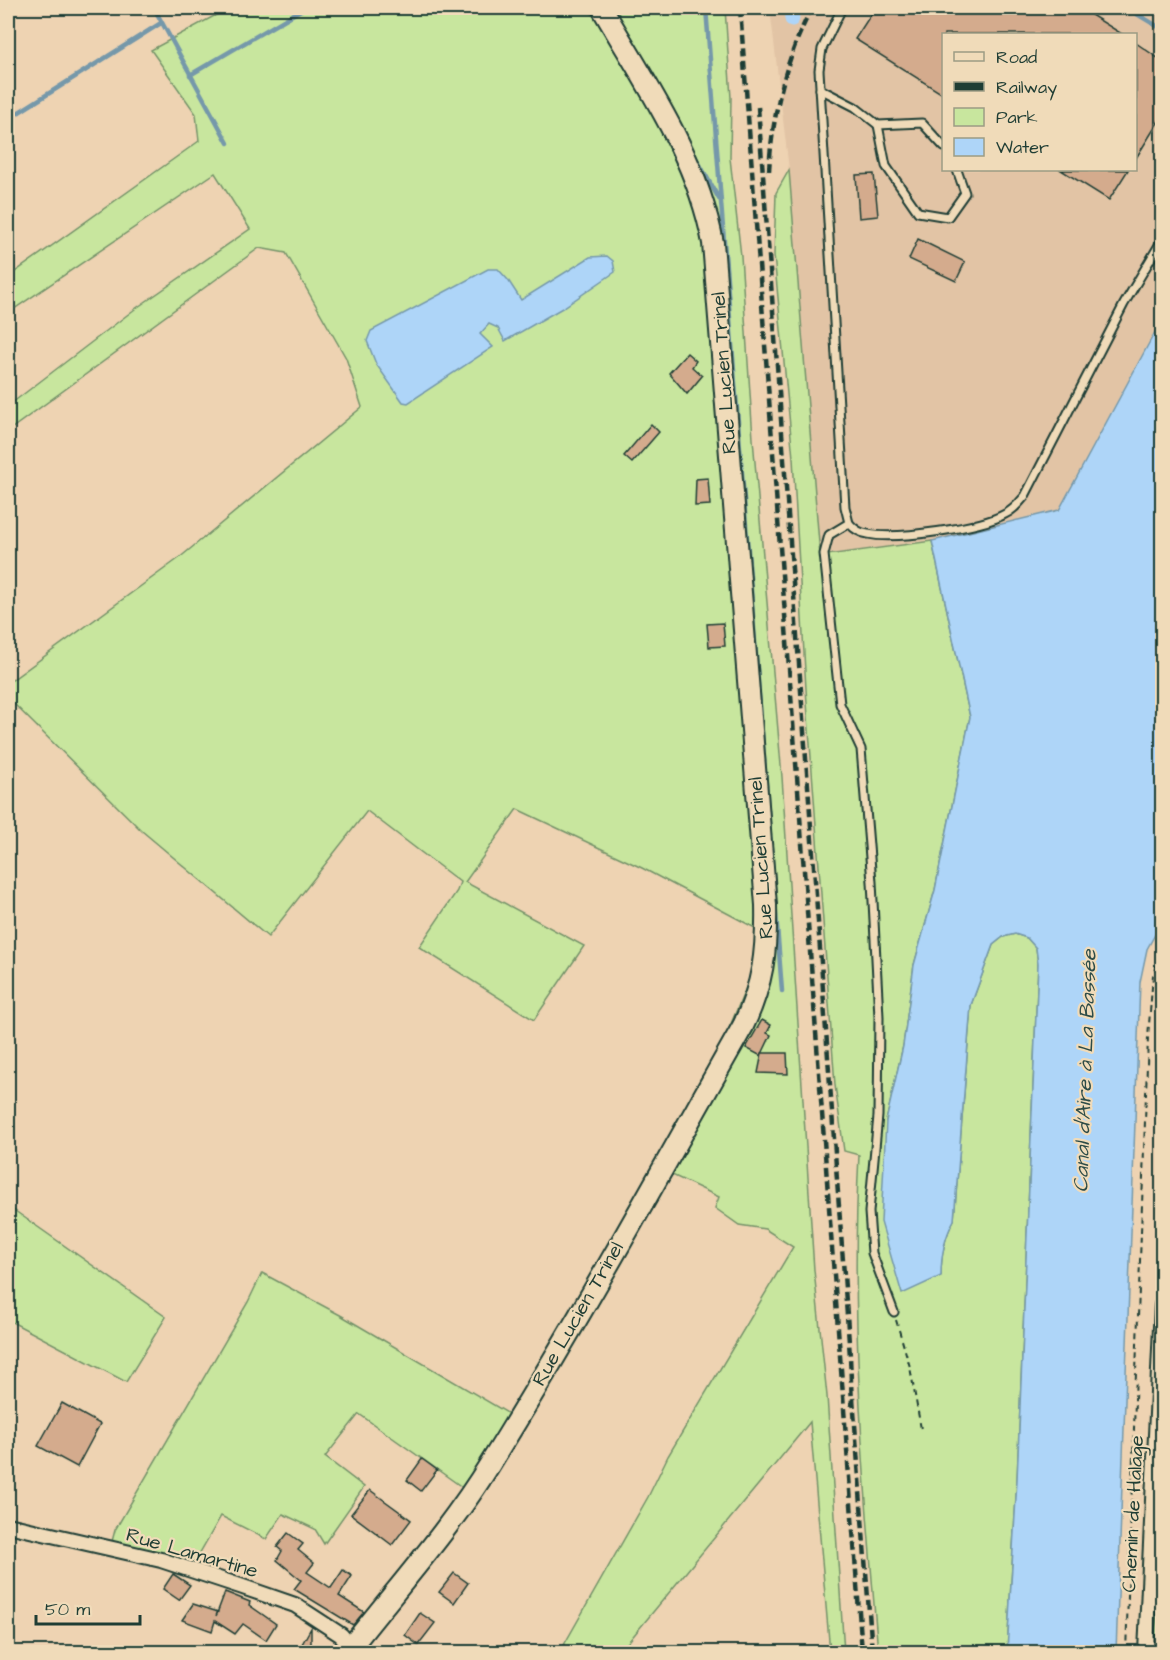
<svg xmlns="http://www.w3.org/2000/svg" width="1170" height="1660" font-family="'Architects Daughter',sans-serif">
  <style>
    .built { fill: #e2c4a5; fill-rule: evenodd }
    .green { fill: #c8e69e; stroke: #749269; stroke-width: 1.5 }
    .water { fill: #aed5f8; stroke: #7598aa; stroke-width: 1.5 }
    .lines { fill: none; stroke-linecap: round; stroke-linejoin: round }
    .stream { stroke: #7598aa; stroke-width: 4.5 }
    .canal { stroke: #aed5f8; stroke-width: 15 }
    .building { fill: #d4ab8d; stroke: #1f3d34; stroke-width: 1.5 }
    .lane-casing { stroke: #1f3d34; stroke-width: 11 }
    .street-casing { stroke: #1f3d34; stroke-width: 18 }
    .secondary-casing { stroke: #1f3d34; stroke-width: 24 }
    .path { stroke: #1f3d34; stroke-width: 2; stroke-dasharray: 6 4.5; stroke-linecap: butt }
    .lane { stroke: #f0dbb9; stroke-width: 7 }
    .street { stroke: #f0dbb9; stroke-width: 14 }
    .secondary { stroke: #f0dbb9; stroke-width: 20 }
    .rail { stroke: #1f3d34; stroke-width: 4.5; stroke-dasharray: 9 4.5; stroke-linecap: butt }
    .labels { text-anchor: middle; dominant-baseline: central; stroke-width: 4.5; stroke-linejoin: round; paint-order: stroke }
    .street-label { font-size: 20px; fill: #1f3d34; stroke: #f0dbb9 }
    .water-label { font-size: 21px; font-style: italic; fill: #2d4c48; stroke: #f0dbb9 }
  </style>
  <rect width="100%" height="100%" fill="#eed3b2"/>
  <filter id="ink" filterUnits="userSpaceOnUse"><feTurbulence type="fractalNoise" baseFrequency=".0167" numOctaves="2"/><feDisplacementMap in="SourceGraphic" scale="12" xChannelSelector="R" yChannelSelector="G"/><feConvolveMatrix kernelMatrix="1 2 1 2 8 2 1 2 1" color-interpolation-filters="sRGB"/></filter>
  <g filter="url(#ink)">
    <path class="built" d="M770,8H1162V318L1059,509L1116,559L932,541L820,556L789,170ZM944,34H1136V170H944Z"/>
    <g class="green">
      <path d="M229,8H725L731,98L730,158L741,256L753,439L782,777L814,1270L827,1396L844,1652H830L810,1422L620,1652H560L648,1497L668,1456L793,1247L765,1229L739,1225L715,1208L719,1197L655,1167L720,1050L750,978L757,929L642,868L517,809L465,882L584,946L534,1020L419,947L457,891L460,882L367,811L268,937L142,831L8,698V683L178,559L362,407L346,358L286,253L259,248L8,431V406L135,309L250,229L215,173L8,313V277L199,141L196,114L151,50Z"/>
      <path d="M789,170L820,556L932,541L970,717L935,890L914,965L903,1046L886,1121L941,1276C941,1256 944,1238 954,1220L971,1005L993,945L1003,937L1015,934L1027,938L1036,948L1038,964L1017,1480L1007,1652H878C864,1486 850,1322 859,1155L844,1151L835,1085L806,689L793,458L774,255L776,193Z"/>
      <path d="M8,1206L166,1317L126,1382L8,1320Z"/>
      <path d="M262,1273L342,1316L526,1424L476,1497L359,1414L325,1457L364,1487L324,1544L315,1529L283,1514L266,1539L221,1516L190,1570L110,1549L115,1530L248,1302Z"/>
      <path d="M1162,1606V1652H1153L1157,1607Z"/>
    </g>
    <g class="water">
      <path d="M607,256L613,261L615,272L564,307L505,341L498,328L489,324L480,334L493,347L408,403L403,402L376,364L367,341L371,331L488,269H498L508,280L521,300L590,257Z"/>
      <path d="M1162,319V922L1147,949L1140,982L1116,1652H1007L1017,1480L1038,964L1036,948L1027,938L1015,934L1003,937L993,945L971,1005L954,1220C944,1238 941,1256 941,1276L902,1294L881,1222L886,1121L903,1046L914,965L935,890L970,717L932,541L1059,510Z"/>
    </g>
    <g class="lines">
      <g class="stream">
        <path d="M154,8L228,143"/>
        <path d="M706,8L782,991"/>
        <path d="M1127,8L1162,29"/>
        <path d="M190,75L304,8"/>
        <path d="M8,119L161,23"/>
        <path d="M694,154L719,199"/>
      </g>
      <path class="canal" d="M791,8L792,19"/>
    </g>
    <g class="building">
      <path d="M875,8H1080L1122,34H944V95L855,39Z"/>
      <path d="M1136,43L1162,61V116L1136,158Z"/>
      <path d="M1061,170H1128L1109,200Z"/>
      <path d="M874,174L878,216L859,218L856,175Z"/>
      <path d="M918,239L965,262L956,281L909,259Z"/>
      <path d="M687,353L696,361L692,367L702,376L687,394L669,373Z"/>
      <path d="M651,424L659,432L632,463L624,456Z"/>
      <path d="M708,478L710,505L695,506L696,479Z"/>
      <path d="M723,623L725,646L709,647L707,624Z"/>
      <path d="M762,1020L771,1025L767,1033L771,1035L761,1056L746,1048Z"/>
      <path d="M762,1053H787L788,1074L758,1073Z"/>
      <path d="M62,1403L100,1424L77,1467L38,1446Z"/>
      <path d="M422,1459L437,1470L421,1491L407,1480Z"/>
      <path d="M370,1490L411,1520L392,1545L351,1514Z"/>
      <path d="M288,1533L303,1544L298,1550L314,1563L307,1572L331,1588L343,1570L352,1576L339,1596L364,1612L353,1625L294,1589L301,1580L277,1560L282,1551L277,1547Z"/>
      <path d="M454,1573L468,1583L454,1603L439,1592Z"/>
      <path d="M173,1574L190,1585L179,1600L163,1589Z"/>
      <path d="M225,1592L250,1602L249,1605L276,1624L266,1640L243,1624L235,1634L215,1621L212,1631L182,1620L193,1604L218,1612L216,1616Z"/>
      <path d="M420,1613L435,1623L418,1645L405,1635Z"/>
      <path d="M311,1628V1653H297Z"/>
    </g>
    <g class="lines">
      <g class="lane-casing">
        <g id="lane">
          <path d="M842,8L822,49L819,70L845,507L849,523L829,535L824,554L840,704L861,749L872,882L879,1017L878,1116L869,1212L872,1253L894,1312"/>
          <path d="M820,89L855,107L878,125L922,123L944,147"/>
          <path d="M878,125L886,166L918,212L948,217L965,193L957,170"/>
          <path d="M849,523C854,529 859,533 868,534C895,540 981,528 1005,514C1014,510 1019,503 1025,496L1124,304L1162,240"/>
        </g>
      </g>
      <g class="street-casing">
        <g id="street">
          <path d="M8,1525L161,1560L240,1586L295,1605L341,1635L351,1647"/>
          <path d="M1146,1652L1162,1305"/>
        </g>
      </g>
      <g class="secondary-casing">
        <path id="secondary" d="M347,1652C395,1590 449,1531 490,1464C579,1321 660,1173 743,1026C763,984 767,952 766,905L713,243C697,156 645,83 602,8"/>
      </g>
      <g class="path">
        <path d="M896,1320L910,1367L921,1429"/>
        <path d="M1126,1652L1148,1037L1153,975L1162,946"/>
      </g>
      <use href="#lane" class="lane"/>
      <use href="#street" class="street"/>
      <use href="#secondary" class="secondary"/>
      <g class="rail">
        <path d="M740,8L862,1652"/>
        <path d="M758,107L850,1356L852,1406"/>
        <path d="M769,171C772,116 786,56 812,8"/>
        <path d="M853,1398L872,1652"/>
      </g>
    </g>
  </g>
  <g class="labels">
    <g class="street-label">
      <text transform="translate(724 373) rotate(-94)">Rue Lucien Trinel</text>
      <text transform="translate(761 858) rotate(-94)">Rue Lucien Trinel</text>
      <text transform="translate(578 1314) rotate(-60)">Rue Lucien Trinel</text>
      <text transform="translate(1133 1514) rotate(-87)">Chemin de Halage</text>
      <text transform="translate(192 1553) rotate(16)">Rue Lamartine</text>
    </g>
    <g class="water-label">
      <text transform="translate(1085 1071) rotate(-88)">Canal d'Aire à La Bassée</text>
    </g>
  </g>
  <rect width="1170" height="1660" fill="none" stroke="#f0dbb9" stroke-width="30"/>
  <rect x="15" y="15" width="1140" height="1630" fill="none" stroke="#1f3d34" stroke-width="2" filter="url(#ink)"/>
  <rect x="942" y="33" width="195" height="138" fill="#f0dbb9" stroke="#9c9c84" stroke-width="1.5"/>
  <rect x="954" y="52" width="30" height="9" fill="#f0dbb9" stroke="#9c9c84" stroke-width="1.5"/>
  <text x="996" y="63" font-size="18" fill="#1f3d34">Road</text>
  <rect x="954" y="82" width="30" height="9" fill="#1f3d34" stroke="#9c9c84" stroke-width="1.5"/>
  <text x="996" y="93" font-size="18" fill="#1f3d34">Railway</text>
  <rect x="954" y="108" width="30" height="18" fill="#c8e69e" stroke="#9c9c84" stroke-width="1.5"/>
  <text x="996" y="123" font-size="18" fill="#1f3d34">Park</text>
  <rect x="954" y="138" width="30" height="18" fill="#aed5f8" stroke="#9c9c84" stroke-width="1.5"/>
  <text x="996" y="153" font-size="18" fill="#1f3d34">Water</text>
  <path d="M36 1615v9h104v-9" fill="none" stroke="#1f3d34" stroke-width="3"/>
  <text x="45" y="1615" font-size="18" fill="#1f3d34" stroke="#f0dbb9" stroke-width="4.5" paint-order="stroke">50 m</text>
</svg>
